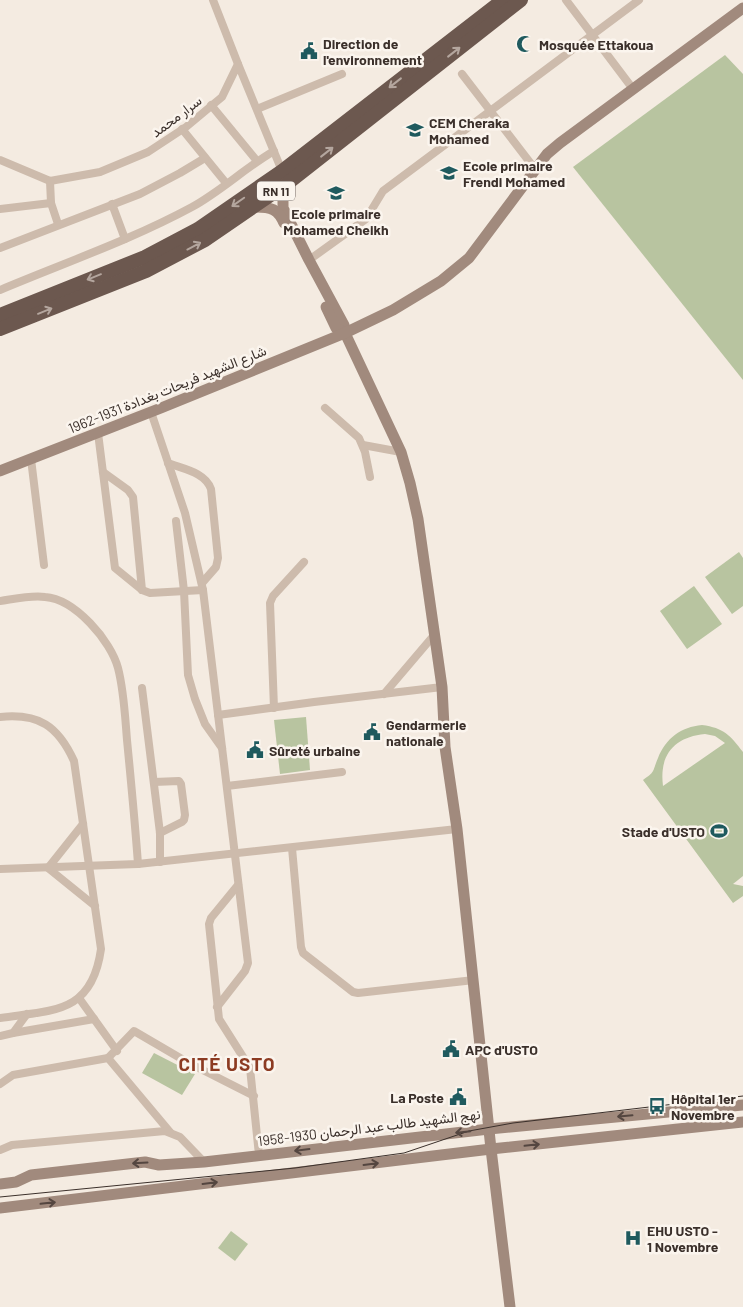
<svg xmlns="http://www.w3.org/2000/svg" width="743" height="1307" font-family="Barlow,Vazirmatn,sans-serif">
  <style>
    .green { fill: #b8c4a0; fill-rule: evenodd }
    .lines { fill: none; stroke-linecap: round; stroke-linejoin: round }
    .minor { stroke: #cdbbac; stroke-width: 8 }
    .secondary { stroke: #a18a7d; stroke-width: 11 }
    .trunk { stroke: #6c584f; stroke-width: 14 }
    .tram { stroke: #3b302b; stroke-width: 1 }
    .oneway { stroke: #b4a69e }
    .oneway2 { stroke: #544640 }
    .labels { text-anchor: middle; dominant-baseline: central; stroke-width: 5; stroke-linejoin: round; paint-order: stroke }
    .shield { fill: #fbf5ee; stroke: #756b66; stroke-width: 1 }
    .shield-label { font-size: 12px; font-weight: bold; fill: #3b302b }
    .poi-label { font-size: 14px; font-weight: bold; fill: #3b302b; stroke: #fbf5ee; text-anchor: start }
    .street-label { font-size: 14px; fill: #3b302b; stroke: #fbf5ee }
    .district-label { font-size: 19px; font-weight: bold; letter-spacing: 1px; fill: #8c3b22; stroke: #fbf5ee }
  </style>
  <rect width="100%" height="100%" fill="#f4ebe1"/>
  <g class="green">
    <path d="M725,55L743,74V380L573,167Z"/>
    <path d="M739,552L743,558V606L732,614L705,577Z"/>
    <path d="M694,586L722,624L687,649L660,611Z"/>
    <path d="M306,717L310,770L280,774L274,720Z"/>
    <path d="M702,725C724,728 730,735 743,752V876L733,884L743,886V896L733,903L643,780C656,771 652,772 658,758C666,738 681,727 702,725ZM705,734L715,736L725,743L663,786C659,755 674,737 705,734Z"/>
    <path d="M154,1053L195,1074L182,1095L142,1073Z"/>
    <path d="M231,1231L248,1244L235,1261L218,1248Z"/>
  </g>
  <g class="lines">
    <g class="minor">
      <path d="M213,0L238,64"/>
      <path d="M566,0L633,89"/>
      <path d="M462,74L535,169"/>
      <path d="M211,105L257,161"/>
      <path d="M257,109L342,74"/>
      <path d="M182,129L226,183"/>
      <path d="M0,160L50,181L100,172L148,152L186,127L222,97L238,64L282,171"/>
      <path d="M50,181L51,203L58,224"/>
      <path d="M112,204L125,239"/>
      <path d="M0,209L51,203"/>
      <path d="M0,248L140,194L180,173L205,158"/>
      <path d="M309,260L366,219L383,191L639,0"/>
      <path d="M0,290C64,263 131,240 192,207C221,191 245,168 274,151"/>
      <path d="M325,408L359,438L365,452L370,477"/>
      <path d="M151,412L185,513L203,590L248,963L245,971L217,1007"/>
      <path d="M98,433L115,568L142,590L150,593L203,590"/>
      <path d="M363,445L401,452"/>
      <path d="M31,459L44,565"/>
      <path d="M168,463C183,469 205,472 211,489L218,558L216,567L202,583"/>
      <path d="M103,472L128,490L133,497L142,590"/>
      <path d="M176,521L184,591L188,675L195,699L205,724L222,748"/>
      <path d="M0,601C14,599 31,595 45,597C75,599 111,641 118,668C124,691 125,716 127,740C131,781 135,823 138,864"/>
      <path d="M142,688L160,833V862"/>
      <path d="M384,694L435,634"/>
      <path d="M274,708L270,603L273,596L304,562"/>
      <path d="M218,715L314,702L442,687"/>
      <path d="M0,717C39,713 58,726 74,761L101,949C92,1014 53,1010 0,1018"/>
      <path d="M154,782L179,781L181,784L185,815L184,820L182,822L160,833"/>
      <path d="M227,786L342,772"/>
      <path d="M83,824L48,868L95,906"/>
      <path d="M292,848L301,947L303,953L353,992L358,993L474,980"/>
      <path d="M0,869L138,864L457,829"/>
      <path d="M238,885L211,918L209,924L219,1019L250,1068L259,1155"/>
      <path d="M79,998L117,1051"/>
      <path d="M13,1033L94,1019"/>
      <path d="M0,1036L13,1033L27,1014"/>
      <path d="M108,1058L134,1031L187,1062L254,1096"/>
      <path d="M0,1084L13,1075L108,1058L170,1132"/>
      <path d="M0,1150L12,1145L165,1131L180,1137L204,1162"/>
    </g>
    <g class="secondary">
      <path d="M288,183L283,194V208L309,260L344,325L345,333L401,452L410,483L418,519L442,687L445,747L457,829L491,1149L510,1307"/>
      <path d="M256,207C271,207 278,209 284,223"/>
      <path d="M326,307L336,328L345,333"/>
      <path d="M0,471L161,408L345,333L393,310L441,281L469,258L547,154L560,143L743,8"/>
      <path d="M0,1184L16,1182L31,1175L145,1162L159,1165L204,1162L489,1129L743,1105"/>
      <path d="M0,1208L491,1149L743,1122"/>
    </g>
    <g class="trunk">
      <path d="M0,315L145,257L198,229L282,171L503,0"/>
      <path d="M0,329L146,271L205,240L288,183L521,0"/>
    </g>
    <path class="tram" d="M0,1197L295,1168L404,1153L469,1131L513,1123L743,1096"/>
  </g>
  <defs><path id="oneway-shaft" d="M-6 0H5M1.5-3L5.5 0L1.5 3" fill="none" stroke-width="1.6" stroke-linecap="round" stroke-linejoin="round" transform="scale(1.25)"/></defs>
  <g class="oneway">
    <use href="#oneway-shaft" transform="translate(454 52) rotate(-38)"/>
    <use href="#oneway-shaft" transform="translate(395 83) rotate(142)"/>
    <use href="#oneway-shaft" transform="translate(327 152) rotate(-38)"/>
    <use href="#oneway-shaft" transform="translate(238 202) rotate(145)"/>
    <use href="#oneway-shaft" transform="translate(194 246) rotate(-28)"/>
    <use href="#oneway-shaft" transform="translate(94 277) rotate(158)"/>
    <use href="#oneway-shaft" transform="translate(45 311) rotate(-22)"/>
  </g>
  <g class="oneway2">
    <use href="#oneway-shaft" transform="translate(625 1116) rotate(175)"/>
    <use href="#oneway-shaft" transform="translate(463 1132) rotate(174)"/>
    <use href="#oneway-shaft" transform="translate(532 1145) rotate(-6)"/>
    <use href="#oneway-shaft" transform="translate(302 1150) rotate(173)"/>
    <use href="#oneway-shaft" transform="translate(140 1163) rotate(177)"/>
    <use href="#oneway-shaft" transform="translate(371 1164) rotate(-7)"/>
    <use href="#oneway-shaft" transform="translate(210 1183) rotate(-7)"/>
    <use href="#oneway-shaft" transform="translate(48 1203) rotate(-6)"/>
  </g>
  <defs>
    <g id="mosque-bare" transform="scale(1.35)"><path d="M3.5-4.9A6 6 0 1 0 3.5 4.9A5 5 0 1 1 3.5-4.9Z" fill="#1f5a5e" stroke="#fbf5ee" stroke-width="2.5" paint-order="stroke"/></g>
    <g id="civic-bare" transform="scale(1.35)"><path d="M-.6-6.5H3V-4.5H.6V-3L4-1V1h2V6H-6V1h2V-1L-.6-3ZM-1.2 2.5V6h2.4V2.5Z" fill="#1f5a5e" stroke="#fbf5ee" stroke-width="2.5" paint-order="stroke"/></g>
    <g id="school-bare" transform="scale(1.35)"><path d="M0-5L7-2L0 1L-7-2ZM-4 1L0 2.5L4 1V4Q0 6-4 4Z" fill="#1f5a5e" stroke="#fbf5ee" stroke-width="2.5" paint-order="stroke"/></g>
    <g id="stadium-bare" transform="scale(1.35)"><path d="M0-5a6.5 5 0 1 0 0 10a6.5 5 0 1 0 0-10ZM-3.5-1.8h7v3.6h-7Z" fill="#1f5a5e" stroke="#fbf5ee" stroke-width="2.5" paint-order="stroke"/></g>
    <g id="bus-bare" transform="scale(1.35)"><path d="M-5-6H5V4H4V6H2V4H-2V6H-4V4H-5ZM-3.5-4V0h7V-4ZM-3.5 1.2v1.5H-2V1.2ZM2 1.2v1.5H3.5V1.2Z" fill="#1f5a5e" stroke="#fbf5ee" stroke-width="2.5" paint-order="stroke"/></g>
    <g id="hospital-bare" transform="scale(1.35)"><path d="M-5-5h3v3.5h4V-5h3V5h-3V1.5h-4V5h-3Z" fill="#1f5a5e" stroke="#fbf5ee" stroke-width="2.5" paint-order="stroke"/></g>
  </defs>
  <g fill-rule="evenodd">
    <use href="#mosque-bare" x="525" y="44"/>
    <use href="#civic-bare" x="309" y="51"/>
    <use href="#school-bare" x="415" y="130"/>
    <use href="#school-bare" x="449" y="173"/>
    <use href="#school-bare" x="336" y="193"/>
    <use href="#civic-bare" x="372" y="732"/>
    <use href="#civic-bare" x="255" y="750"/>
    <use href="#stadium-bare" x="719" y="831"/>
    <use href="#civic-bare" x="451" y="1049"/>
    <use href="#civic-bare" x="458" y="1097"/>
    <use href="#bus-bare" x="657" y="1106"/>
    <use href="#hospital-bare" x="633" y="1238"/>
  </g>
  <g class="labels">
    <rect class="shield" x="257" y="181.5" width="38" height="19" rx="4"/>
    <g class="shield-label">
      <text x="276" y="191">RN 11</text>
    </g>
    <g class="poi-label">
      <text x="323" y="43">Direction de<tspan x="323" dy="16">l'environnement</tspan></text>
      <text x="539" y="44">Mosquée Ettakoua</text>
      <text x="429" y="122">CEM Cheraka<tspan x="429" dy="16">Mohamed</tspan></text>
      <text x="463" y="165">Ecole primaire<tspan x="463" dy="16">Frendi Mohamed</tspan></text>
      <text x="336" y="213" text-anchor="middle">Ecole primaire<tspan x="336" dy="16">Mohamed Cheikh</tspan></text>
      <text x="386" y="724">Gendarmerie<tspan x="386" dy="16">nationale</tspan></text>
      <text x="269" y="750">Sûreté urbaine</text>
      <text x="705" y="831" text-anchor="end">Stade d'USTO</text>
      <text x="465" y="1049">APC d'USTO</text>
      <text x="444" y="1097" text-anchor="end">La Poste</text>
      <text x="671" y="1098">Hôpital 1er<tspan x="671" dy="16">Novembre</tspan></text>
      <text x="647" y="1230">EHU USTO -<tspan x="647" dy="16">1 Novembre</tspan></text>
    </g>
    <g class="street-label">
      <text transform="translate(176 116) rotate(-37)">سرار محمد</text>
      <text transform="translate(167 389) rotate(-22)">شارع الشهيد فريحات بغدادة 1931-1962</text>
      <text transform="translate(369 1127) rotate(-7)">نهج الشهيد طالب عبد الرحمان 1930-1958</text>
    </g>
    <g class="district-label">
      <text x="227" y="1063">CITÉ USTO</text>
    </g>
  </g>
</svg>
